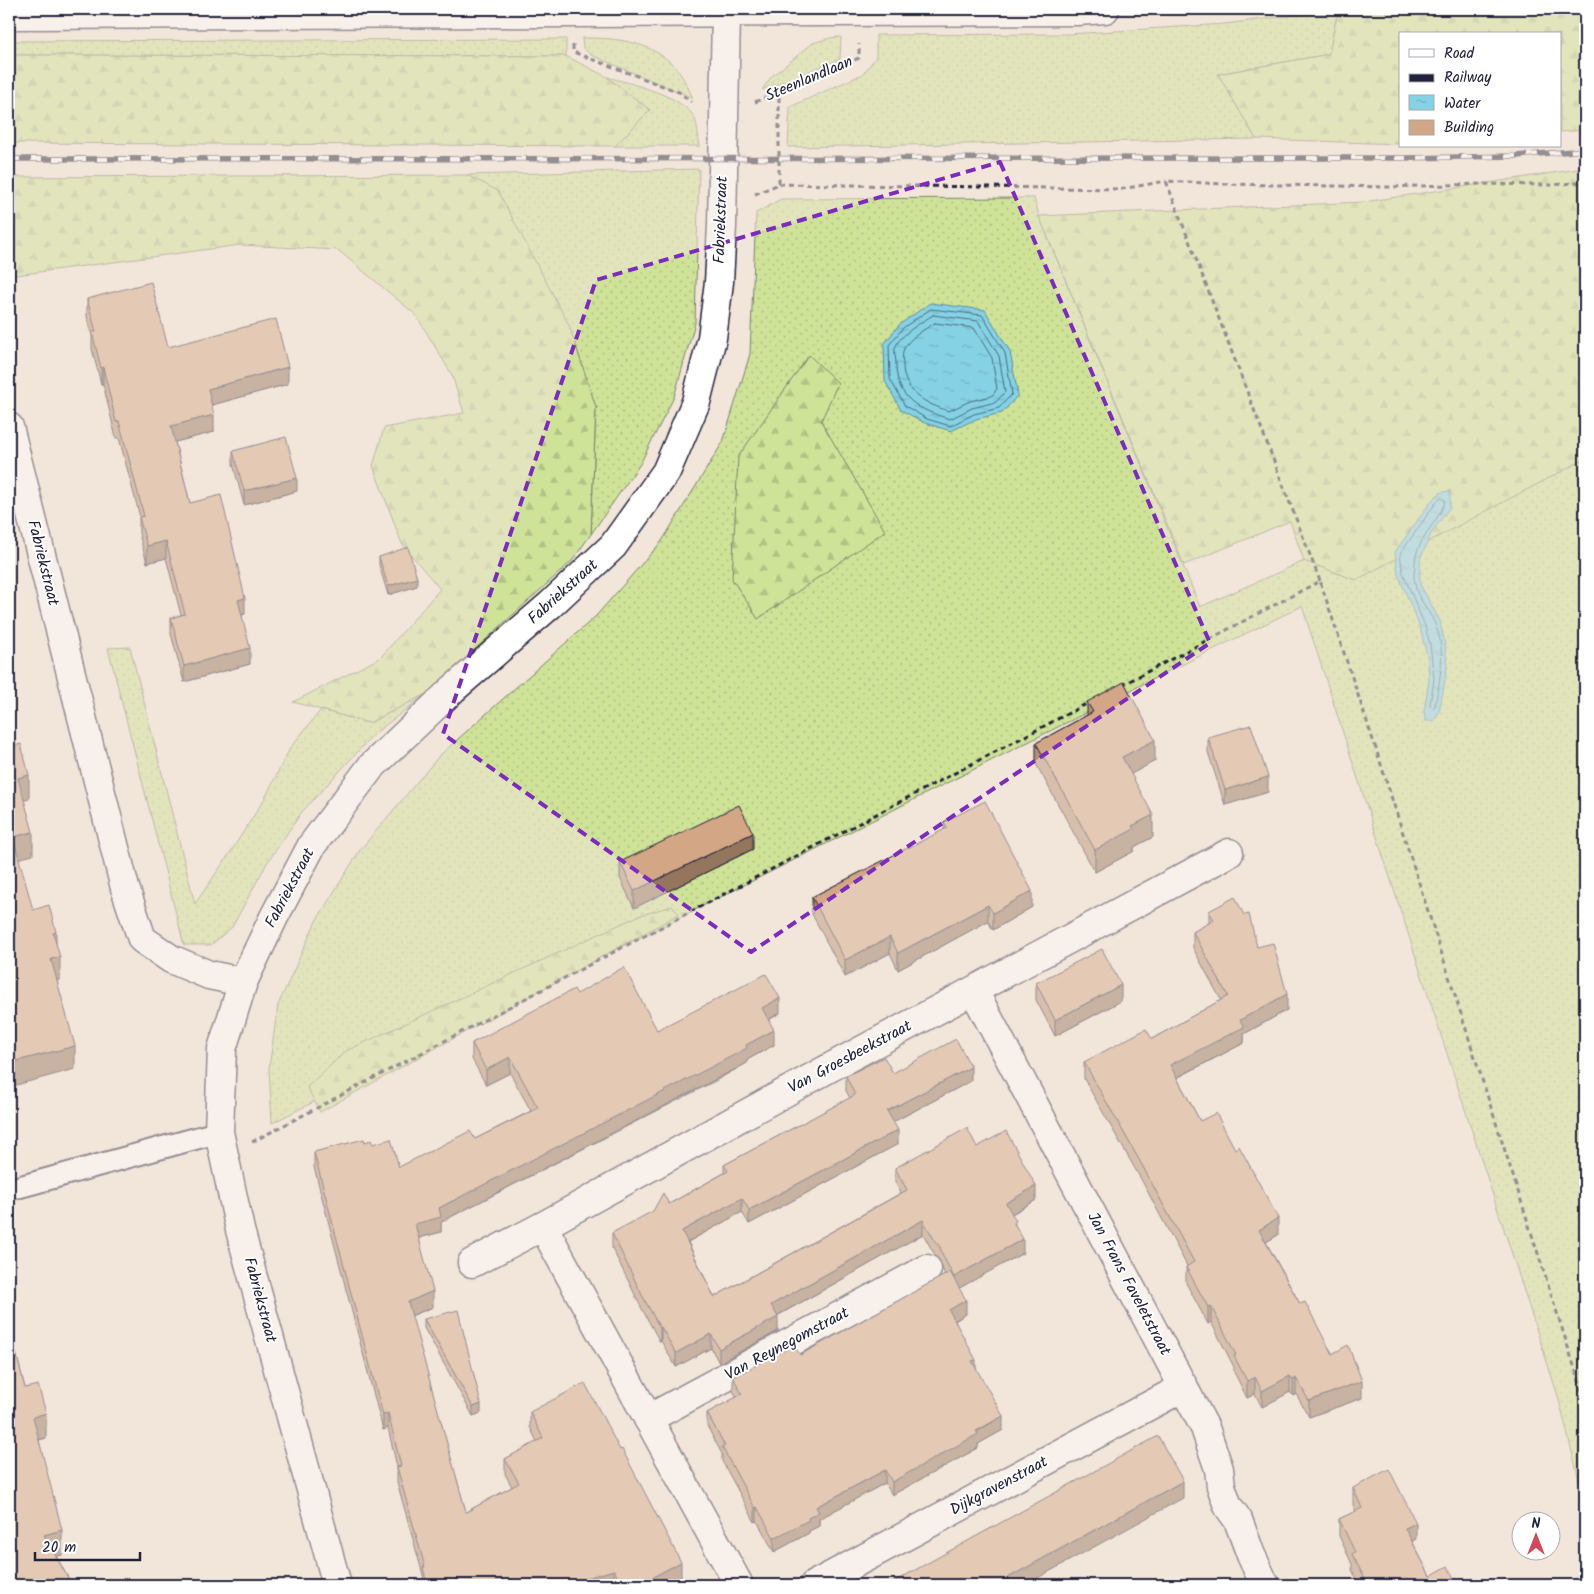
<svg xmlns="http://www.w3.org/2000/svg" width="1594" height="1594" font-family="Kalam,sans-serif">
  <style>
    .grass { fill: url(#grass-dots); stroke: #78826a }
    .forest { fill: url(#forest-firs); stroke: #78826a }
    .water { fill: url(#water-ripples); stroke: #5d8ca0 }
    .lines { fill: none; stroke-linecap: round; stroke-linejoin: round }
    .shore { stroke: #4a687f; stroke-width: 1 }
    .service-casing { stroke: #22223b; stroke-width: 25 }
    .minor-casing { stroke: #22223b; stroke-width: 31 }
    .secondary-casing { stroke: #22223b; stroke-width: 31 }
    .path { stroke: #22223b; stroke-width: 3; stroke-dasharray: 5 4; stroke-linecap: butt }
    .service { stroke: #fff; stroke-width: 21 }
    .minor { stroke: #fff; stroke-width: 28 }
    .secondary { stroke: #fff; stroke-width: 28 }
    .rail-casing { stroke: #22223b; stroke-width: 5.5 }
    .rail { stroke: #fff; stroke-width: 4; stroke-dasharray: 11; stroke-linecap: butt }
    .wall { fill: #b59072; stroke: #22223b }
    .shaded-wall { fill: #94755d; stroke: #22223b }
    .building { fill: #d3a785; stroke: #22223b }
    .marked { fill: none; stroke: #7b2cbf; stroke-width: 4; stroke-dasharray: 10 6; stroke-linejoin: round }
    .labels { text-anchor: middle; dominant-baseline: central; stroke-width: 4; stroke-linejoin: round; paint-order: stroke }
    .street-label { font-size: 16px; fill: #22223b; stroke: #fff }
  </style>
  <defs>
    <pattern id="grass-dots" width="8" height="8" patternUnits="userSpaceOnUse" patternTransform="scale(1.25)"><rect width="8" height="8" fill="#cfe398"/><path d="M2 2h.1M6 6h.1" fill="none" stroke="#b1c284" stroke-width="1.8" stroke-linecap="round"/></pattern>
    <pattern id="forest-firs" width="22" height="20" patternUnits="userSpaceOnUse" patternTransform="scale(1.25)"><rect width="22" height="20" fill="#cfe398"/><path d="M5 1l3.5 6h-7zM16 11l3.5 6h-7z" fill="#b1c284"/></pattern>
    <pattern id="water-ripples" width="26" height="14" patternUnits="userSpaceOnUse" patternTransform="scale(1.25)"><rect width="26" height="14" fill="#85d2e4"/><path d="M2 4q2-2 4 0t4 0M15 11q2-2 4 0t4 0" fill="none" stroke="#73b4c4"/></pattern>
  </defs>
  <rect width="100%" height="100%" fill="#f2e5da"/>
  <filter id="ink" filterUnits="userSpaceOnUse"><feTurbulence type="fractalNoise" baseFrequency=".02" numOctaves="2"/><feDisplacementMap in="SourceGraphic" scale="10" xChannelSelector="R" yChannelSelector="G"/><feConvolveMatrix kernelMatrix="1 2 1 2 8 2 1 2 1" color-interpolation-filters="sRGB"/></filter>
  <g filter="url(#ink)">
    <g class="grass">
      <path d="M1343,9L1338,10L1329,54L1218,74L1256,139L788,147L790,107L863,74L876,57V35L1069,34L1225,24Z"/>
      <path d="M841,37L840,59L762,90L771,77L813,43L830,38Z"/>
      <path d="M582,38C614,38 645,40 670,62C681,71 687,86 693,98L591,55L583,48Z"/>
      <path d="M566,39V56L9,55V41Z"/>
      <path d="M607,77C629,83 685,96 695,119C698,127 698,138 700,146H615L650,110Z"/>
      <path d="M699,169L695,323L674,397L640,464L591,534L596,407L467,175Z"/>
      <path d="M1034,198L1039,216L1200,607L1304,561L1356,579L1585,459V1504L1558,1396L1302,606L1161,675L272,1123L269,1068L278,1005L316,921L360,850L439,756L596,616L662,541L723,442L750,354L756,213L781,199Z"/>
      <path d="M130,647L195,904L228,856L265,798L290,748L321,710L369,723L426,694L374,734L301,813L267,863L232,927L211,945H184L108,648Z"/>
    </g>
    <g class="forest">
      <path d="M1343,9H1585V130L1560,132V34H1400V144L1256,139L1218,74L1329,54L1338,10Z"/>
      <path d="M9,55L566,56L607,77L650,110L615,146L9,143Z"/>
      <path d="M1585,168V459L1356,580L1304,561L1290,521L1184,565L1039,216L1364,202Z"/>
      <path d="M467,175L498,191L569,325L596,407L591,534L572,561L426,694L369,723L293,702L380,658L440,589L402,544L373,466L384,428L464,413L452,375L416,315L338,250L240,245L9,276V177Z"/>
      <path d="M809,355L838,383L821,421L885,531L758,619L732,579L738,457Z"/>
      <path d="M672,906L679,914L320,1112L307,1087L346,1051L638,916Z"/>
    </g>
    <g class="water">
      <path d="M930,303L985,310L1010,352L1018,395L1002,413L976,419L951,431L925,423L901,410L885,381L884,344L899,325Z"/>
      <path d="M1450,491V507L1432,532L1420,559V584L1440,621L1445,645L1447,667L1444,686L1439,712L1434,721H1426L1424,711L1429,680L1428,659L1420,628L1398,574L1395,552L1432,500L1441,492Z"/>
    </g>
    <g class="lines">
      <g class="shore">
        <path d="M931,309L982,315L1005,353L1012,394L999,408L974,414L950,426L927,419L905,406L890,379L889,345L903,328Z"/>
        <path d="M933,315L978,321L999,356L1005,392L996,402L972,408L950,419C919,410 896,399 896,364C896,359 894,352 895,348C899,335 922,322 933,315Z"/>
        <path d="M935,323L974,328L992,358L997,389L992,396L970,401L949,411C926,404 904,393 903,366C903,362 902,355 903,351C907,339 925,329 935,323Z"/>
        <path d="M1441,498L1445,500C1445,512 1416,541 1415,561C1415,568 1413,577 1415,584C1417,598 1429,610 1434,622C1447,648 1440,679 1435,706L1433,708L1430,705L1434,679L1430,644L1425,626L1403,573L1400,554L1435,504Z"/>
      </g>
      <g class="service-casing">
        <path id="service" d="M19,1187L219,1132"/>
      </g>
      <g class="minor-casing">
        <g id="minor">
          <path d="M9,427L125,888L142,939L171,959L209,975L243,982"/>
          <path d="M974,991L1205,1428L1219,1469L1221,1486L1228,1506L1238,1520L1251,1555L1265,1585"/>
          <path d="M543,1226L739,1585"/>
          <path d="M472,1263L543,1226L831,1067L1229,853"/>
          <path d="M648,1419L927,1269"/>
          <path d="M814,1585L1184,1387"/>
        </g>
      </g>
      <g class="secondary-casing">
        <g id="secondary">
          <path d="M9,15L1077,11L1105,9"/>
          <path d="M337,1585L240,1230L219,1132L222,1049L243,982L274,917L312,845L371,767L453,689L550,605L613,546L666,472L696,402L712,338L719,282L722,226L726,13"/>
        </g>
      </g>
      <g class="path">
        <path d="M573,45V52L679,92L691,102"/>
        <path d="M755,102L859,58V44"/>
        <path d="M779,184L1122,189L1166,181"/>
        <path d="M755,194L779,184V92"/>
        <path d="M1320,581L1166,181L1225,184L1388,187L1480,184L1552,185L1585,182"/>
        <path d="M1122,685L1320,581L1375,746L1585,1400"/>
        <path d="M252,1142L1090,702"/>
      </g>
      <use href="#service" class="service"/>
      <use href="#minor" class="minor"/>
      <use href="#secondary" class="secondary"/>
      <g class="rail-casing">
        <path id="rail" d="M9,159L1405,158L1516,156L1585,150"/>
      </g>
      <use href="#rail" class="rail"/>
    </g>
    <g class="wall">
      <path d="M87,299L168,347L288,384L212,405L214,432L175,442L190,503L245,614L242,615L250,664L184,682L171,634V618L181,615L166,558L147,563L139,534V517H140L119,438H116L103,384H101L92,349V336L87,316Z"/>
      <path d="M233,451L297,491L244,505L233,464Z"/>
      <path d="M379,557L417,586L388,595L379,565Z"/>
      <path d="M1087,702L1155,761L1131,774L1153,837L1134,847V851L1095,872L1036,764V743L1087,715Z"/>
      <path d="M1208,737L1268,792L1225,805L1208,752Z"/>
      <path d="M944,822L1032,907L993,930L988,921L898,970L890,953L845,977L812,914V897L944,830Z"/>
      <path d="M753,849L634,908L620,878V862Z"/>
      <path d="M1209,911L1257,947L1287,1010L1244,1034V1043L1177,1078L1200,1121L1278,1235L1266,1242L1300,1304L1362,1398L1309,1417L1296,1394L1293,1396L1290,1392L1262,1407L1255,1394L1247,1398L1234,1372V1367L1211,1322L1208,1324L1186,1283V1267L1187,1266L1142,1181L1084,1079V1062L1152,1039L1221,1000L1193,948V932L1209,923Z"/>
      <path d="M1036,983L1121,1001L1055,1036L1036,1000Z"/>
      <path d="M577,994L657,1030L780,1013L769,1020L774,1045L747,1060V1063L717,1080L441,1222V1232L419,1238L433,1307L411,1316L466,1512L512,1487L505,1474V1459L537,1442L530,1427V1412L681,1578L666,1585H424L423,1575L397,1482V1467L388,1428L383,1430L314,1167V1152L365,1142L373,1144L399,1167L475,1139L531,1111L510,1073L486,1085L472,1059V1043Z"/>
      <path d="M893,1073L971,1081L893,1122L898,1144L749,1224L742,1212L688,1242L714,1297L901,1193L895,1182V1168L977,1147L1036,1200L1012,1214L1023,1253L959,1288L966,1314L955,1321L1003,1430L978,1444V1448L892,1495L885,1483L819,1519V1526L809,1531V1533L774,1552L757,1521L755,1522L722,1461V1454L707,1426V1413L737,1397L733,1391V1377L800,1355L945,1275L943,1270L940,1261L935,1255L923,1234L777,1316L778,1331L719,1363L711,1348L676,1367L661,1341L660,1342L642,1309L612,1248V1233L669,1204L724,1173V1165L850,1098L846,1091V1076Z"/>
      <path d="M424,1319L481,1413L473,1416L424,1328Z"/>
      <path d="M9,1325L25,1388L46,1438L39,1440L62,1555L56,1556L72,1585H9Z"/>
      <path d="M1353,1488L1416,1539L1412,1541L1430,1576L1457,1585H1360L1352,1570V1564L1339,1536V1519L1356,1511L1353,1505Z"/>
    </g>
    <g class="shaded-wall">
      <path d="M103,367V384H101V368Z"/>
      <path d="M288,367V384L208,406V389Z"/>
      <path d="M214,415V432L171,443V426Z"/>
      <path d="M297,478V491L244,505V491Z"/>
      <path d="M166,541V558L147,563V546Z"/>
      <path d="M417,578V586L388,595V586Z"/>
      <path d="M245,598V614L238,616V600Z"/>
      <path d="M250,648V664L184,682V666Z"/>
      <path d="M1155,740V761L1122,779V757Z"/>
      <path d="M29,775V799L18,802V778Z"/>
      <path d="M1268,777V792L1225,805V790Z"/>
      <path d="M1153,815V837L1134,847V851L1095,872V850L1132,826Z"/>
      <path d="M33,832V855L13,860V837Z"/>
      <path d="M753,833V849L634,908V891Z"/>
      <path d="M1032,891V907L993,930V913Z"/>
      <path d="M988,905V921L898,970V953Z"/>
      <path d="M56,932V956L53,933Z"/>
      <path d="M890,937V953L845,977V960Z"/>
      <path d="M60,957V980L51,982V959Z"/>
      <path d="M1121,985V1001L1055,1036V1020Z"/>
      <path d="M1287,994V1010L1244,1034V1043L1170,1081V1065L1240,1020Z"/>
      <path d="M780,998V1013L762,1023V1008Z"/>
      <path d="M774,1030V1045L747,1060V1063L441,1222V1232L415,1239V1224L439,1208Z"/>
      <path d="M75,1046V1069L9,1087V1063Z"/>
      <path d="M510,1057V1073L486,1085V1070Z"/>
      <path d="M971,1067V1081L887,1125V1111Z"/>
      <path d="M898,1130V1144L749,1224V1210Z"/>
      <path d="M1036,1186V1200L1006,1217V1203Z"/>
      <path d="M742,1198V1212L682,1245V1231Z"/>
      <path d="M1278,1218V1235L1259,1246V1230Z"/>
      <path d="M923,1220V1234L771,1319V1305Z"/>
      <path d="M1023,1239V1253L954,1291V1277Z"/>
      <path d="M433,1291V1307L408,1317V1302Z"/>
      <path d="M966,1300V1314L949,1324V1310Z"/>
      <path d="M1211,1306V1322L1208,1324V1307Z"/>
      <path d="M778,1317V1331L719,1363V1349Z"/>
      <path d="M661,1327V1341L660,1342V1328Z"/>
      <path d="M711,1334V1348L676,1367V1353Z"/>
      <path d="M976,1360V1373L972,1361Z"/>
      <path d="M1290,1376V1392L1262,1407V1391Z"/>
      <path d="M1255,1377V1394L1247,1398V1381Z"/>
      <path d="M1296,1378V1394L1293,1396V1380Z"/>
      <path d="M1362,1381V1398L1309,1417V1401Z"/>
      <path d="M481,1404V1413L473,1416V1407Z"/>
      <path d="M46,1413V1438L33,1441V1417Z"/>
      <path d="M388,1413V1428L383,1430V1415Z"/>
      <path d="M1003,1416V1430L978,1444V1448L892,1495V1482Z"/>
      <path d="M885,1470V1483L819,1519V1526L809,1531V1533L774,1552V1538L808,1518L816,1507Z"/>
      <path d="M1183,1481V1498L1025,1585H995Z"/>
      <path d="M757,1507V1521L755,1522V1508Z"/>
      <path d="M1416,1523V1539L1405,1545V1528Z"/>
      <path d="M62,1530V1555L44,1559V1535Z"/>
      <path d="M681,1562V1578L666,1585H638Z"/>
      <path d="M614,1570V1585H565V1584Z"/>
    </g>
    <g class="building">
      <path d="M151,282L168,347L276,319L288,367L208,389L214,415L171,426L190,503L221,495L245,598L238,600L250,648L184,666L171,618L185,614L166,541L147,546L139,517L144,516L119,421L116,422L103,367L101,368L92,332H96L87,299Z"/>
      <path d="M286,437L297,478L244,491L233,451Z"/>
      <path d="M408,547L417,578L388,586L379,557Z"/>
      <path d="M1124,682L1155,740L1122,757L1153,815L1132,826L1134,829L1095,850L1036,743L1093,712L1087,702Z"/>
      <path d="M1251,725L1268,777L1225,790L1208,737Z"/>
      <path d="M9,740L11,747L21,744L29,775L18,778L33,832L13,837L33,910L49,905L56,932L53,933L60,957L51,959L75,1046L9,1063Z"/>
      <path d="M985,801L1032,891L993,913L988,905L898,953L890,937L845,960L812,897L947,828L944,822Z"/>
      <path d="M739,805L753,833L634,891L620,862Z"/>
      <path d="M1235,897L1244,915L1249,914L1257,947L1273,943L1287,994L1240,1020L1244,1027L1170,1065L1200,1121L1216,1113L1235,1149L1239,1146L1278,1218L1259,1230L1300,1304L1305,1302L1332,1354L1348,1345L1362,1381L1309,1401L1296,1378L1293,1380L1290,1376L1262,1391L1255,1377L1247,1381L1234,1356L1236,1355L1211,1306L1208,1307L1186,1267L1194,1262L1142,1165L1084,1062L1146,1029L1152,1039L1228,996L1193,932L1214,920L1209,911Z"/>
      <path d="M1102,949L1121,985L1055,1020L1036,983Z"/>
      <path d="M624,967L657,1030L766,974L780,998L762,1008L774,1030L746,1045L747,1048L717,1064L439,1208L441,1217L415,1224L433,1291L408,1302L466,1512L519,1483L505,1459L543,1438L530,1412L585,1383L620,1450L622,1449L681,1562L638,1585H635L634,1584L632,1585H622L614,1570L565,1584V1585H427L423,1567H425L397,1467L401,1466L388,1413L383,1415L314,1152L364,1139L365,1142L371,1140L373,1144L391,1139L399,1167L470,1131L475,1139L538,1108L510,1057L486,1070L472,1043L574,989L577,994Z"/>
      <path d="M956,1039L971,1067L887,1111L898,1130L749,1210L742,1198L682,1231L714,1297L907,1190L895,1168L967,1128L977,1147L1006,1131L1036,1186L1006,1203L1016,1221L1014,1223L1023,1239L954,1277L943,1256L940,1247L935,1241L923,1220L771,1305L778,1317L719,1349L711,1334L676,1353L661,1327L660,1328L642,1295L612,1233L653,1211L663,1193L669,1204L728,1171L724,1165L855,1095L846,1076L884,1057L893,1073Z"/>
      <path d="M950,1272L966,1300L949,1310L976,1360L972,1361L1003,1416L976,1431L978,1434L892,1482L885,1470L816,1507L819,1512L808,1518L809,1520L774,1538L757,1507L755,1508L722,1447L725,1446L707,1413L742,1394L733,1377L794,1345L800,1355Z"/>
      <path d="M458,1310L481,1404L473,1407L424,1319Z"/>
      <path d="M9,1325L25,1388L38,1385L46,1413L33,1417L62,1530L44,1535L72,1585H15L9,1574Z"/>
      <path d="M1158,1436L1183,1481L995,1585H888Z"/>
      <path d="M1389,1469L1416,1523L1405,1528L1430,1576L1448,1566L1457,1585H1370L1369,1584L1368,1585L1352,1554L1355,1552L1339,1519L1362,1508L1353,1488Z"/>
      <path d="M1469,1582L1471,1585H1462Z"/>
    </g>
  </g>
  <path d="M0 0H1594V1594H0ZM1000,162L1210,643L751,952L443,734L596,280Z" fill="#f2e5da" fill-opacity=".55" fill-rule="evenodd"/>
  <path class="marked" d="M1000,162L1210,643L751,952L443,734L596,280Z"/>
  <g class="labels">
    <g class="street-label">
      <text transform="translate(809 79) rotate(-23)">Steenlandlaan</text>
      <text transform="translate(721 220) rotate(-88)">Fabriekstraat</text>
      <text transform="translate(43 563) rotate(76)">Fabriekstraat</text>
      <text transform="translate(563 592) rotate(-42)">Fabriekstraat</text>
      <text transform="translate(290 888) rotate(-62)">Fabriekstraat</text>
      <text transform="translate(850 1057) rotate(-28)">Van Groesbeekstraat</text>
      <text transform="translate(1129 1284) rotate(62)">Jan Frans Faveletstraat</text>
      <text transform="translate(260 1300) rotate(75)">Fabriekstraat</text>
      <text transform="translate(787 1344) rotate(-28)">Van Reynegomstraat</text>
      <text transform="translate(999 1486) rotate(-28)">Dijkgravenstraat</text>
    </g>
  </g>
  <rect width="1594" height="1594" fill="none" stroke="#fff" stroke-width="30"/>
  <rect x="15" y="15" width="1564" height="1564" fill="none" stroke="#22223b" stroke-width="2" filter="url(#ink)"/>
  <rect x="1399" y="32" width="162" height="115" fill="#ffffff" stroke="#a7a7b1"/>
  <rect x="1409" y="49" width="25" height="8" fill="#ffffff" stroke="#a7a7b1"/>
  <text x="1444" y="58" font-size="15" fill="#22223b">Road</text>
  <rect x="1409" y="74" width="25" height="8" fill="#22223b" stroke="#a7a7b1"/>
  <text x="1444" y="82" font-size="15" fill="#22223b">Railway</text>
  <rect x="1409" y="95" width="25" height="15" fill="url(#water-ripples)" stroke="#a7a7b1"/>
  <text x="1444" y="108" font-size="15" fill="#22223b">Water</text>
  <rect x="1409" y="120" width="25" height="15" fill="#d3a785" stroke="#a7a7b1"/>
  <text x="1444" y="132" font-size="15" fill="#22223b">Building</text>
  <g transform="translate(1536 1536)"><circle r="24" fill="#ffffff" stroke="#a7a7b1"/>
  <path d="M0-4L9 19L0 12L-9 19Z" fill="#d1495b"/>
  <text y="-8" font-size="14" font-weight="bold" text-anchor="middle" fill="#22223b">N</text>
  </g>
  <path d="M35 1552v8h105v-8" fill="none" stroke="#22223b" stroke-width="2.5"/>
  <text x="42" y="1552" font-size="15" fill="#22223b" stroke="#ffffff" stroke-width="4" paint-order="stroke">20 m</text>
</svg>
